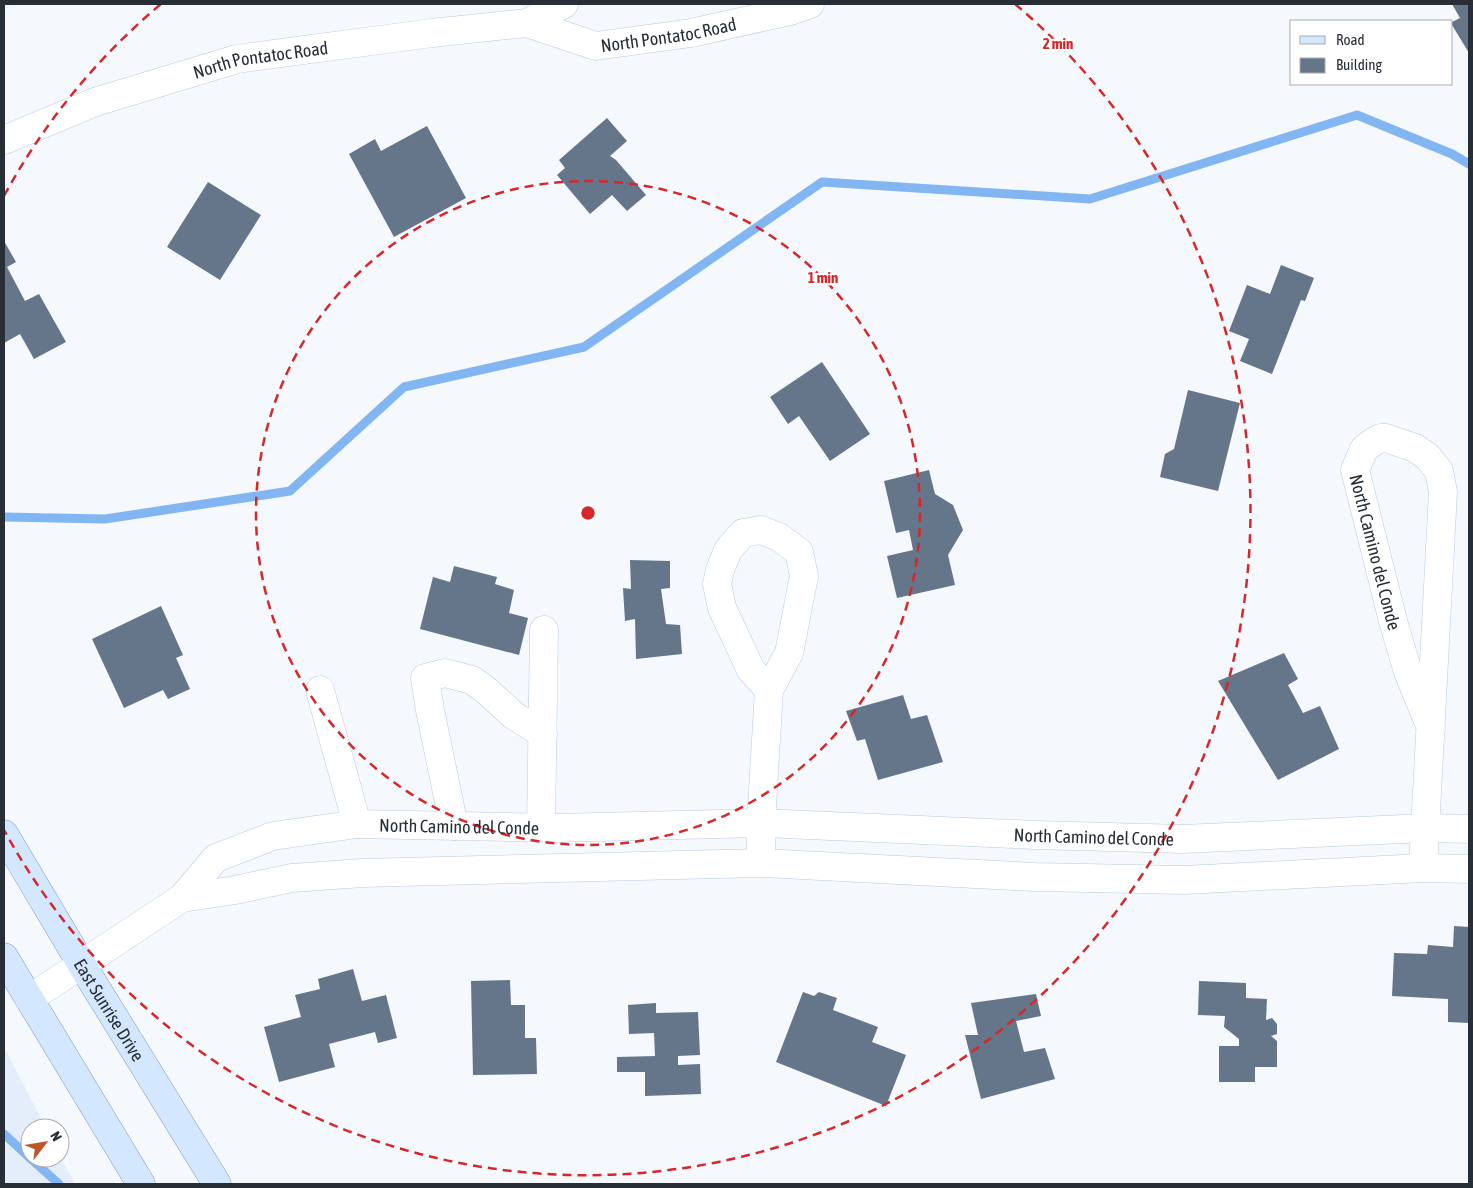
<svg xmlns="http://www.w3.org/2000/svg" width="1473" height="1188" font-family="'Asap Condensed',sans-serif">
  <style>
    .built { fill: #e4eefa }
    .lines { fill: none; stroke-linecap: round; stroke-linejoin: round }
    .stream { stroke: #82b6f3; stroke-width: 9 }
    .building { fill: #65768a }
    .minor-casing { stroke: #b9cbe1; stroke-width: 29 }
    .major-casing { stroke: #839cb9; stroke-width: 29 }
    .minor { stroke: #fff; stroke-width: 28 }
    .major { stroke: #d3e7ff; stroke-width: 28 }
    .ring { fill: none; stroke: #d62828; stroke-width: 2.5; stroke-dasharray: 9 6 }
    .labels { text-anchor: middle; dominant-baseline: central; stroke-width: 5; stroke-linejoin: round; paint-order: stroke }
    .street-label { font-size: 18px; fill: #272e36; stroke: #fff }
    .centre { fill: #d62828; stroke: #fff; stroke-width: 2.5 }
    .ring-label { font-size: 15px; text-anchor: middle; font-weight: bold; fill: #d62828; stroke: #fff; stroke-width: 5; stroke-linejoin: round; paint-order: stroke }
  </style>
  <rect width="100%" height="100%" fill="#f5f8fd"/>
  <path class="built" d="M4,1047L46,1128H30V1158H60V1156L75,1184H4Z"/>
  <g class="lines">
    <g class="stream">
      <path d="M4,517L105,519L290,491L404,387L584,347L822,182L1090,199L1357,115L1452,154L1469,164"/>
      <path d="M4,1134L30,1158"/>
      <path d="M30,1158L59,1184"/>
    </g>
  </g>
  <g class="building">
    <path d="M1452,4H1469V53L1452,25V22L1460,18Z"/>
    <path d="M607,118L627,141L610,156L616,160L646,195L627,211L612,195L590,214L557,175L565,168L559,160Z"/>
    <path d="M427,126L466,198L394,237L349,154L375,139L381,151Z"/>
    <path d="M208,182L261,215L220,280L167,247Z"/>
    <path d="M4,241L16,262L7,267L25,301L39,294L66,342L34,359L20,334L4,343Z"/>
    <path d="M1281,265L1314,278L1305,301L1301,300L1272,374L1240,361L1249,339L1229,331L1247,285L1270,294Z"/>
    <path d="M822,362L870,434L830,461L799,416L788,424L770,397Z"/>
    <path d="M1188,390L1240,403L1218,491L1160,477L1165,454L1174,449Z"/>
    <path d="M929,470L935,494L953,505L963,530L948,555L955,585L897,598L887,556L913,550L909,530L896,533L884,481Z"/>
    <path d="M630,560L670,561V588L661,589L666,624L680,625L682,654L636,659L635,619L625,621L623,588L631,589Z"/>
    <path d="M454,566L497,577L495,584L514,590L509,613L528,618L519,655L420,629L433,577L450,582Z"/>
    <path d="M161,606L183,655L176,658L190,689L168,699L163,690L124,708L92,639Z"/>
    <path d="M1284,653L1298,679L1288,685L1303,713L1320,706L1339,749L1278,780L1218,681Z"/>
    <path d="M903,695L911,719L927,715L943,762L878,780L865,739L857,741L846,711Z"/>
    <path d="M1454,926L1469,927V1023L1448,1022V999L1392,996L1394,953L1427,954L1428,945L1453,947Z"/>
    <path d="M353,969L362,1001L386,995L397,1038L378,1043L375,1032L329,1044L335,1067L279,1082L264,1027L301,1017L295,995L320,989L318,979Z"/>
    <path d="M510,980L511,1005H525V1038H536L537,1074L473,1075L471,981Z"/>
    <path d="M1199,981L1246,983V998L1267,999L1266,1020L1272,1018L1277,1024V1034L1271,1036L1277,1041V1067H1255V1082H1219V1046H1239V1039L1224,1027L1225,1016L1198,1015Z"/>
    <path d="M803,992L814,996L819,992L837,998L833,1010L878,1027L872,1042L906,1055L886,1106L776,1062Z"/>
    <path d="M1036,994L1041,1016L1016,1021L1024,1052L1045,1048L1055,1079L981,1099L965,1035H978L971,1003Z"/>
    <path d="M656,1003V1013L698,1012L700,1055L678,1056V1065L700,1064L701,1094L645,1096V1072H617V1057L655,1056L654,1033L629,1034L628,1005Z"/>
  </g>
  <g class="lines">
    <g class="minor-casing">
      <g id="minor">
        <path id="s1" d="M527,23L596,46L691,33L790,11L810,4"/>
        <path id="s2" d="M4,140L95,102L237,59L432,33L527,23L564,4"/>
        <path d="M320,690L357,824"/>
        <path d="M454,826L430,710L425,678L445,673L472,680L487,691L513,715L543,734"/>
        <path d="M541,827L544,630"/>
        <path d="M761,863V823L769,690L789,653L804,576L799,552L779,537L761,530L743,533L728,550L720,570L717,584L722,608L751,670L769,690"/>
        <path id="s3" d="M1423,868L1443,492L1439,471L1428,457L1415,448L1386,438H1381L1373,442L1364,449L1355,470L1393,621L1408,672L1431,728"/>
        <path d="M182,898L235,890L292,878L362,873L761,863L1035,877L1184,880L1423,868L1469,869"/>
        <path id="s4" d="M29,999L182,898L216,858L273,836L357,824L554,828L761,823L1036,835L1183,839L1426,828L1469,829"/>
      </g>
    </g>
    <g class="major-casing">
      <g id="major">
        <path id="s5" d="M4,834L82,965L217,1184"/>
        <path d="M4,957L141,1184"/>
      </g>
    </g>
    <use href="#minor" class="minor"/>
    <use href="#major" class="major"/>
  </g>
  <g class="ring">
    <circle cx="588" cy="513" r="332"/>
    <path d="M4 196A664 664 0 0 1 161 4M1015 4A664 664 0 1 1 4 830"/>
  </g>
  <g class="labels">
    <g class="street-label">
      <text stroke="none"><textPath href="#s1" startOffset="146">North Pontatoc Road</textPath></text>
      <text stroke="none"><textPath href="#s2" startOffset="270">North Pontatoc Road</textPath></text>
      <text stroke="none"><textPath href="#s3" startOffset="595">North Camino del Conde</textPath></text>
      <text stroke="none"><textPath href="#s4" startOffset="484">North Camino del Conde</textPath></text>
      <text stroke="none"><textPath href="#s4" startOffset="1119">North Camino del Conde</textPath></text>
      <text stroke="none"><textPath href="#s5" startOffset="205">East Sunrise Drive</textPath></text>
    </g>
  </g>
  <circle cx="588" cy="513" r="8" class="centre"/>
  <g class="ring-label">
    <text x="1058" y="49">2 min</text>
    <text x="823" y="283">1 min</text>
  </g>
  <rect width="1473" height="1188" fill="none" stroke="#272e36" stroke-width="10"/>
  <rect x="1290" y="20" width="162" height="65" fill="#ffffff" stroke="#a9abaf"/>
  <rect x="1300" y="36" width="25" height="8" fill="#d3e7ff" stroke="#a9abaf"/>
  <text x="1336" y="45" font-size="15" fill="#272e36">Road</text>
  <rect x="1300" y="58" width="25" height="15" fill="#65768a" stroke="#a9abaf"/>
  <text x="1336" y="70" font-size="15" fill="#272e36">Building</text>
  <g transform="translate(45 1143) rotate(59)"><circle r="24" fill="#ffffff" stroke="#a9abaf"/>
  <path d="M0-4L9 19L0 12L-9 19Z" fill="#be582b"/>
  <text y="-8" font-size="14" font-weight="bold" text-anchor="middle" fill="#272e36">N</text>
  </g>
</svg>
